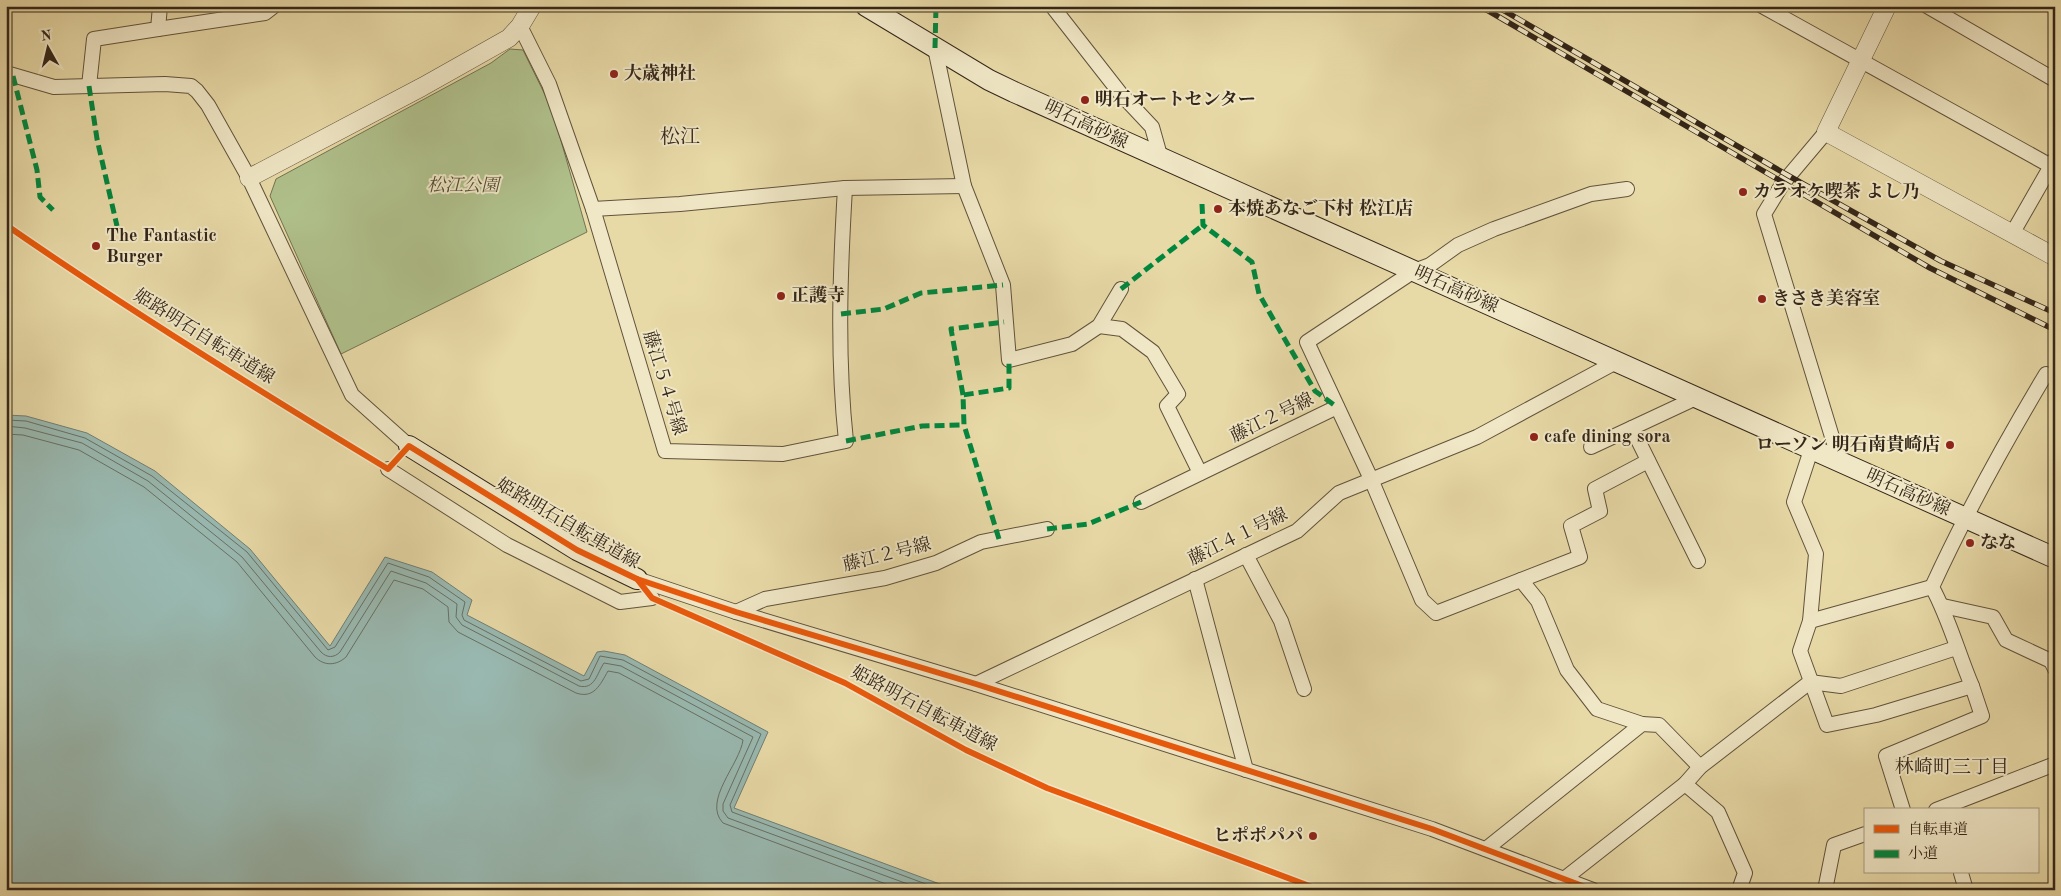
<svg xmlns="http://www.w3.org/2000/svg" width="2061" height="896" font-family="'Old Standard TT','Noto Serif JP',serif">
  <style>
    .green { fill: #b0c18c; stroke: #727452 }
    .water { fill: #99b9b1; stroke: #717e74 }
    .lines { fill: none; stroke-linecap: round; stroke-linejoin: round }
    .shore { stroke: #667065; stroke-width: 1 }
    .minor-casing { stroke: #61533c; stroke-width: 16 }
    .tertiary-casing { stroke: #61533c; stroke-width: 19 }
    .secondary-casing { stroke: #342619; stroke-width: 22 }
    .minor { stroke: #f0e7c6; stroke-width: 14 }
    .tertiary { stroke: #f0e7c6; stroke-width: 18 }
    .secondary { stroke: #f0e7c6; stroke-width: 20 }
    .rail-casing { stroke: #342619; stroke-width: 5.5 }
    .rail { stroke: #f0e7c6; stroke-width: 4; stroke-dasharray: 11; stroke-linecap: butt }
    .quiet { stroke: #00873e; stroke-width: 5; stroke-dasharray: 10 5; stroke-linecap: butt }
    .cycleway-casing { stroke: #f0e7c6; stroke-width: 9 }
    .cycleway { stroke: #e8590c; stroke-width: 6 }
    .poi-dot { fill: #8f2418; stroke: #f0e7c6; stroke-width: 2 }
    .labels { text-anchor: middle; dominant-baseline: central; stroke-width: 4; stroke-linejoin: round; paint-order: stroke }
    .poi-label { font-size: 18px; font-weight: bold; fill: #342619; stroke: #f0e7c6; text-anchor: start }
    .street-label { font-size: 18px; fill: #342619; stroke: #f0e7c6 }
    .park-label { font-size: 18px; font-style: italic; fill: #534d36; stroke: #f0e7c6 }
    .neighbourhood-label { font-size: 19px; fill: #342619; stroke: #f0e7c6 }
    .quarter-label { font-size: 20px; fill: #342619; stroke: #f0e7c6 }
  </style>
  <rect width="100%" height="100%" fill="#e8daa7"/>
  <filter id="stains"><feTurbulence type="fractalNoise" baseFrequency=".004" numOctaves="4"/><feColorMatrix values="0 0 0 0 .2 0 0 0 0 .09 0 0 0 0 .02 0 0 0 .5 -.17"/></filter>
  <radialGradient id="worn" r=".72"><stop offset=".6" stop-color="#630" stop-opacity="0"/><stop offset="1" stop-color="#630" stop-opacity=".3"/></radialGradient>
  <path class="green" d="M510,49L523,50L552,109L587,232L341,354L270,196L276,179L491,63Z"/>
  <path class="water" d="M6,415L26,416L87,433L155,471L250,549L330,646L385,557L432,572L472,600L467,615L584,676L597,652L604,651L625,655L768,732L734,808L956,890H6Z"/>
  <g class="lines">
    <g class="shore">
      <path d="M6,420L26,421L85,438L152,476L247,552L328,650L335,647L388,563L429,577L465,602L462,615L464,620L581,681L589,679L600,656L623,660L761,734L730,805L732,812L942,890"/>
      <path d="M6,426L25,428L82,443L148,481L242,557L321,652C327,658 334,658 340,652L391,571L426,583L457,604L456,617L462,625L579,686C595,690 597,673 604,663L621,666L753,737L723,804V811L728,818L924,890"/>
      <path d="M6,434L23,435L79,450L144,487L237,562L315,657C324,666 336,666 346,657L394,580L423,589L448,607L449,622L458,632L576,693C594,699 600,685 608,671L619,673L743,740C740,764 702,801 723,823L902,890"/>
    </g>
    <g class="minor-casing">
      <g id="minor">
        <path d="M1052,6L1120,93L1152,127L1161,159"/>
        <path d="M1762,6L2051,166"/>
        <path d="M1927,6L2055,80"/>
        <path d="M520,26L549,84L593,209L665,451L783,454L846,441C837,357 840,272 845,188"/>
        <path d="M158,29L265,13L274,6"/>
        <path d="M935,48L964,186L1003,285L1009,360L1072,344L1099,326L1121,289"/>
        <path d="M6,73L54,87L165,84L191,86L197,91L208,105L249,178L352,395L409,446"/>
        <path d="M89,86L94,39L158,29L160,6"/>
        <path d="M1826,132L1783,183L1764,214L1840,463"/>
        <path d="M1627,189L1591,194L1494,229L1458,245L1430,265L1414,271L1307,342L1371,479L1422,600L1436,613L1580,557L1571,526L1600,511L1595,489L1648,461"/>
        <path d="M593,209L680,204L845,188L964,186"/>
        <path d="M2012,234L2055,159"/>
        <path d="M1099,326L1122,329L1153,352L1178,394L1167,406L1200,473"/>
        <path d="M1632,428L1698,561"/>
        <path d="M1591,447L1696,398"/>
        <path d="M1811,450L1794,502L1816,554L1810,621L1800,651L1827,725L1876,715L1972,686C1958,653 1949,618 1932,587C1966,513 2004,444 2046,374"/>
        <path d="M388,469L507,545L620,602L652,598"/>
        <path d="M1141,502L1337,407"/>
        <path d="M1246,555L1281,621L1304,689"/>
        <path d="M637,579L736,612L976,684L1432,829L1593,890"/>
        <path d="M1195,579L1246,770"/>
        <path d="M1521,580L1538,601L1567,670L1597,709L1642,724"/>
        <path d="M1943,606L1993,617L2006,640L2051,661L2055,669"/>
        <path d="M736,612L765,599L885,578L936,563L981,542L1047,529"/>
        <path d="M1810,621L1932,587"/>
        <path d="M976,684L1297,531L1339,493L1477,437L1616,362"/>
        <path d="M1685,784L1718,812L1745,873L1739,890"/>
        <path d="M1903,810L1886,756L1982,716L1972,686"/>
        <path d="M1936,810L2055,764"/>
        <path d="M1486,849L1642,724L1659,725L1700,767"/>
        <path d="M1961,873L1966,890"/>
        <path d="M1564,879L1685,784L1700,767L1810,682L1841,686L1956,648"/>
        <path d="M1825,890L1834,845L1865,834"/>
      </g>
    </g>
    <g class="tertiary-casing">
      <g id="tertiary">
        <path d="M1887,6L1826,132L2055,257"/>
        <path d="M249,178L422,87L509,38L520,26L532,6"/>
      </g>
    </g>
    <g class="secondary-casing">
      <g id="secondary">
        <path d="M866,6L989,80L1014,92L2055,558"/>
        <path d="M409,446L577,550L637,579"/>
      </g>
    </g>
    <use href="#minor" class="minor"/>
    <use href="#tertiary" class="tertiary"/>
    <use href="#secondary" class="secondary"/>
    <g class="rail-casing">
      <g id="rail">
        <path d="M1480,6L1930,268L2055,330"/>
        <path d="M1496,6L1789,176L1941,261L2055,313"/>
      </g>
    </g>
    <use href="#rail" class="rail"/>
    <g class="quiet">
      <path d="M935,48L936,6"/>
      <path d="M13,76L37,170L40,197L53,210"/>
      <path d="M89,86L97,139L117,226"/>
      <path d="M1202,204L1203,225L1252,262L1259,294L1280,331L1315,391L1337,407"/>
      <path d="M1121,289L1203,225"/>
      <path d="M841,314L884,309L921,293L1003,285"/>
      <path d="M963,395L951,329L1004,322"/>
      <path d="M846,441L922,426L964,425"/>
      <path d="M1047,529L1088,524L1141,502"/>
      <path d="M999,539L964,425L963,395L1009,388V360"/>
    </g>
    <g class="cycleway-casing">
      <g id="cycleway">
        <path d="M6,225C130,311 259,391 388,469L409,446L577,550L637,579L652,598L845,683L966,750L1047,788L1320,890"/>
        <path d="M637,579L736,612L976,684L1432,829L1593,890"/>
      </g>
    </g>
    <use href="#cycleway" class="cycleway"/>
  </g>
  <g class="poi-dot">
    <circle cx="614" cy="74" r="5"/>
    <circle cx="1085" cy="100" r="5"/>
    <circle cx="1743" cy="192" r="5"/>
    <circle cx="1218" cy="209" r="5"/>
    <circle cx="96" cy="246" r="5"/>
    <circle cx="781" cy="296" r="5"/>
    <circle cx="1762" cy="299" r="5"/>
    <circle cx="1534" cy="437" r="5"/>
    <circle cx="1950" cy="445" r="5"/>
    <circle cx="1970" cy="543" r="5"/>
    <circle cx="1313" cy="836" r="5"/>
  </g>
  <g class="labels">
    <g class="poi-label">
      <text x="624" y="74">大歳神社</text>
      <text x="1095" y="100">明石オートセンター</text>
      <text x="1753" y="192">カラオケ喫茶 よし乃</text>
      <text x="1228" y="209">本焼あなご下村 松江店</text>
      <text x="106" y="236">The Fantastic<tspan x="106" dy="21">Burger</tspan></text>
      <text x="791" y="296">正護寺</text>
      <text x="1772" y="299">きさき美容室</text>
      <text x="1544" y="437">cafe dining sora</text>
      <text x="1940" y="445" text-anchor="end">ローソン 明石南貴崎店</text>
      <text x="1980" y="543">なな</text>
      <text x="1303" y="836" text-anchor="end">ヒポポパパ</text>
    </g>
    <g class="street-label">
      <text transform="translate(1086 125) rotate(25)">明石高砂線</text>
      <text transform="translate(1456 290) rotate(24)">明石高砂線</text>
      <text transform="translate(204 337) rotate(32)">姫路明石自転車道線</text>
      <text transform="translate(664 383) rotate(73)">藤江５４号線</text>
      <text transform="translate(1272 418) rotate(-26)">藤江２号線</text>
      <text transform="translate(1908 493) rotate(24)">明石高砂線</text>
      <text transform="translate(568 524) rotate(30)">姫路明石自転車道線</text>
      <text transform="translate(1238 537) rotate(-26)">藤江４１号線</text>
      <text transform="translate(887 555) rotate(-14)">藤江２号線</text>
      <text transform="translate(924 709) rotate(28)">姫路明石自転車道線</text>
    </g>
    <g class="park-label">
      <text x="463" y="186">松江公園</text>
    </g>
    <g class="neighbourhood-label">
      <text x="1952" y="768">林崎町三丁目</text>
    </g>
    <g class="quarter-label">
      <text x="680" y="138">松江</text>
    </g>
  </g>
  <rect width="2061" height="896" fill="none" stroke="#e8daa7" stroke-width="25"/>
  <rect x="8" y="8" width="2046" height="881" fill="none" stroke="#342619" stroke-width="2.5"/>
  <rect x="12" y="12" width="2036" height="871" fill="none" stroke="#342619"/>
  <rect x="1864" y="808" width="175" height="65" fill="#f0e7c6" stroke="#a59a81"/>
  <rect x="1874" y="825" width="25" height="8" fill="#e8590c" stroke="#a59a81"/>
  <text x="1908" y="834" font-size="15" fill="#342619">自転車道</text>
  <rect x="1874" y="850" width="25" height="8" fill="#00873e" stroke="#a59a81"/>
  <text x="1908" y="858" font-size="15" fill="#342619">小道</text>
  <g transform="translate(48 48) rotate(352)" stroke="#f0e7c6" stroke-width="4" paint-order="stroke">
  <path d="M0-4L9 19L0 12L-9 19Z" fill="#342619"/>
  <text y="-8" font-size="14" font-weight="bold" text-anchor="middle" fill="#342619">N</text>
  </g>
  <rect width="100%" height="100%" filter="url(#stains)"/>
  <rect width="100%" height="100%" fill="url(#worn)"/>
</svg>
